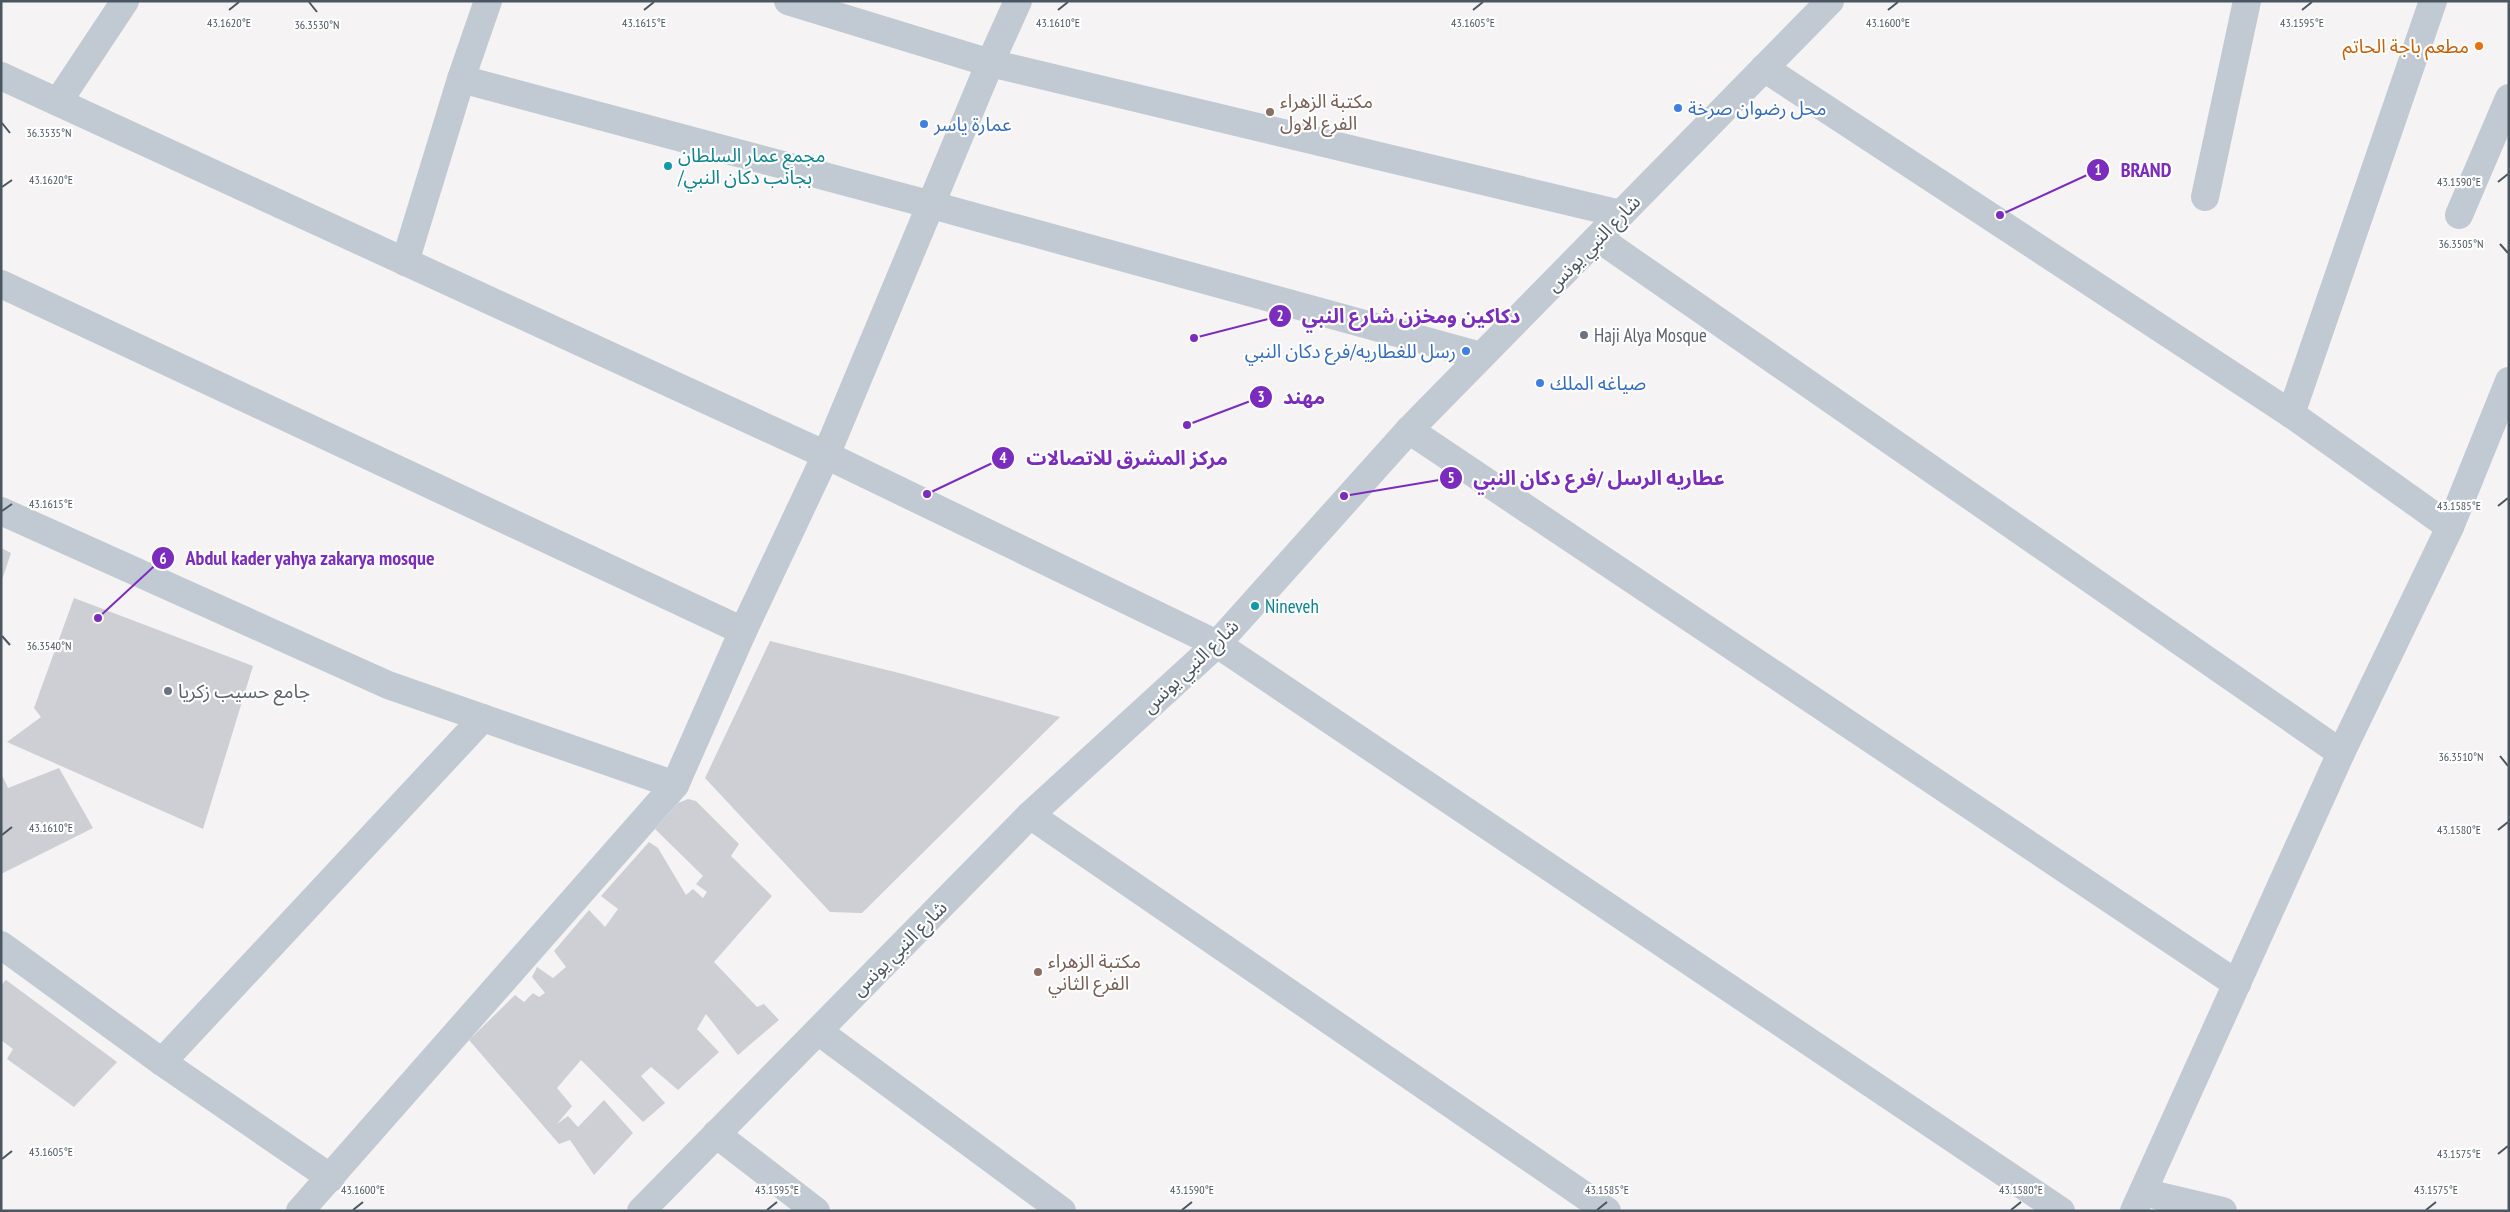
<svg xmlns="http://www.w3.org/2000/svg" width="2510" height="1212" font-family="'PT Sans Narrow','Noto Sans Arabic',sans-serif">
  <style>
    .building { fill: #cdcfd5 }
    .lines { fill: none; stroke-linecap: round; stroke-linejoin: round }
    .minor { stroke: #c1cad2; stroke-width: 28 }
    .ticks { fill: none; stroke: #4a5661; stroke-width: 2 }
    .food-dot { fill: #e8710a; stroke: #fff; stroke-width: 2 }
    .shop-dot { fill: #3f7fe0; stroke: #fff; stroke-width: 2 }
    .education-dot { fill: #8d6e63; stroke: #fff; stroke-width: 2 }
    .culture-dot { fill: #0f9aa8; stroke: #fff; stroke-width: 2 }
    .worship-dot { fill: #6b7280; stroke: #fff; stroke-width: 2 }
    .labels { text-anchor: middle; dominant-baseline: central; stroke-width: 4.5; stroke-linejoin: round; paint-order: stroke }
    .food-label { font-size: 19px; fill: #c56008; stroke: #fff; text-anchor: end }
    .education-label { font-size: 19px; fill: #785e54; stroke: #fff; text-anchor: start }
    .shop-label { font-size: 19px; fill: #366cbe; stroke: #fff; text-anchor: start }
    .culture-label { font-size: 19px; fill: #0d838f; stroke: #fff; text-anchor: start }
    .street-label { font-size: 19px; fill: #4a5661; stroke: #fff }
    .worship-label { font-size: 19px; fill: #5b616d; stroke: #fff; text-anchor: start }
    .ticks-label { font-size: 12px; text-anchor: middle; fill: #4a5661; stroke: #fff; stroke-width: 4.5; stroke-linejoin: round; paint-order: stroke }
    .leader { fill: none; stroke: #7b2cbf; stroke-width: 2 }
    .callout-dot { fill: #7b2cbf; stroke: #fff; stroke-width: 2 }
    .mark-label { font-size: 15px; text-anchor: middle; font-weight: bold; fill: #fff }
    .callout-label { font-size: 20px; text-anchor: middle; font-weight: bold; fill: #7b2cbf; stroke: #fff; stroke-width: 4.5; stroke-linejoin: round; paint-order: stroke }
  </style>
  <rect width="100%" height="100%" fill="#f5f3f3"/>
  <g class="building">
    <path d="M1,548L11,553L2,580H1Z"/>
    <path d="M74,598L253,666L203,829L7,742L41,717L34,708Z"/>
    <path d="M770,641L903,674L1060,717L862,913L830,912L705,778Z"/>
    <path d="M59,768L93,828L1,874V773L8,788Z"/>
    <path d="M688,799L696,801L739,844L731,856L772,896L714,962L757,1007L764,1004L779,1020L738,1055L706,1014L697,1029L719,1052L678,1090L651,1067L641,1076L665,1103L643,1122L581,1060L557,1088L572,1106L557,1124L568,1116L578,1127L604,1100L633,1133L594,1175L570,1140L559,1144L469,1040L515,995L524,1002L533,993L539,997L545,993L532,977L537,967L553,978L566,967L554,951L589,910L605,927L618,909L601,896L649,842L658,848L686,895L693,889L703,898L707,892L696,884L703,876L655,829L678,803Z"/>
    <path d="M6,980L117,1062L74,1107L7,1059L13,1049L1,1040V985Z"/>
  </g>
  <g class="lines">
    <g class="minor">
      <path d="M788,1L990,63L1621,214"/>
      <path d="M1764,68L2291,414L2450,527"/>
      <path d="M1,76L826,455L1217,644L2061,1211"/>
      <path d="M461,79L932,205L1481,356"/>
      <path d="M58,102L125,1"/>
      <path d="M2205,197L2247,1"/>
      <path d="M2459,215L2509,98"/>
      <path d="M1598,238L2341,753"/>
      <path d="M405,262L461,79L488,1"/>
      <path d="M1,284L743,631"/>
      <path d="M2291,414L2433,1"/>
      <path d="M1409,430L2237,984"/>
      <path d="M1,511L388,685L675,785"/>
      <path d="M1030,815L1607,1211"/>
      <path d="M1,945L162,1062L331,1178"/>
      <path d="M818,1031L1062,1211"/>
      <path d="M162,1062L483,718"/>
      <path d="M716,1134L816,1211"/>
      <path d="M2143,1192L2223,1211"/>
      <path d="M300,1211L675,785L743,631L826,455L990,63L1018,1"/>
      <path d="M641,1211L1030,815L1217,644L1409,430L1830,1"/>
      <path d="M2134,1211L2341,753L2450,527L2509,381"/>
    </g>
  </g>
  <path class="ticks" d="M309,2L317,12M229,10L239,2M644,10L654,2M1058,10L1068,2M1473,10L1483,2M1888,10L1898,2M2302,10L2312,2M2,123L10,133M2498,182L2508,174M2,187L12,180M2500,244L2508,253M2498,506L2508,498M2,511L12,504M2,636L10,645M2500,756L2508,766M2498,830L2508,822M2,835L12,827M2498,1154L2508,1146M2,1159L12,1151M353,1210L363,1202M767,1210L777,1202M1182,1210L1192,1202M1597,1210L1607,1202M2011,1210L2021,1202M2426,1210L2436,1202"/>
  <circle class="food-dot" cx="2479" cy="46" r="5"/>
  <g class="shop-dot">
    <circle cx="1678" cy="108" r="5"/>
    <circle cx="924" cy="124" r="5"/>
    <circle cx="1466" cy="351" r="5"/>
    <circle cx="1540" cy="383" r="5"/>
  </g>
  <g class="education-dot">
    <circle cx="1270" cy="112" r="5"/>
    <circle cx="1038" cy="972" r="5"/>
  </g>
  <g class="culture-dot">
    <circle cx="668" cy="166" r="5"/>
    <circle cx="1255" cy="606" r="5"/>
  </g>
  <g class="worship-dot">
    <circle cx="1584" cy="335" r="5"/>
    <circle cx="168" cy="691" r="5"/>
  </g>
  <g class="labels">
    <g class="food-label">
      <text x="2469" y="46">مطعم باجة الحاتم</text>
    </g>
    <g class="education-label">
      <text x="1280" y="101">مكتبة الزهراء<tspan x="1280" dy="22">الفرع الاول</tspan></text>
      <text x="1048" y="961">مكتبة الزهراء<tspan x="1048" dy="22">الفرع الثاني</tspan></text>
    </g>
    <g class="shop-label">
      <text x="1688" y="108">محل رضوان صرخة</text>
      <text x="934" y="124">عمارة ياسر</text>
      <text x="1456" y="351" text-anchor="end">رسل للغطاريه/فرع دكان النبي</text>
      <text x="1550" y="383">صياغه الملك</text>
    </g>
    <g class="culture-label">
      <text x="678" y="155">مجمع عمار السلطان<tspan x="678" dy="22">/بجانب دكان النبي</tspan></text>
      <text x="1265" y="606">Nineveh</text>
    </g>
    <g class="street-label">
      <text transform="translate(1593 243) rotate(-46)">شارع النبي يونس</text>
      <text transform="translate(1190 666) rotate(-44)">شارع النبي يونس</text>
      <text transform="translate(899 948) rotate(-45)">شارع النبي يونس</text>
    </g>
    <g class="worship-label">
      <text x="1594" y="335">Haji Alya Mosque</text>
      <text x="178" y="691">جامع حسيب زكريا</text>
    </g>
  </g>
  <g class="ticks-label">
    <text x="644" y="27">43.1615°E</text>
    <text x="1058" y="27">43.1610°E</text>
    <text x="1473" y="27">43.1605°E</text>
    <text x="229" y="27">43.1620°E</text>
    <text x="1888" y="27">43.1600°E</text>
    <text x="2302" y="27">43.1595°E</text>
    <text x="317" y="29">36.3530°N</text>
    <text x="49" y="137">36.3535°N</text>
    <text x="51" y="184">43.1620°E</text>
    <text x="2459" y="186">43.1590°E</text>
    <text x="2461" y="248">36.3505°N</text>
    <text x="51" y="508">43.1615°E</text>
    <text x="2459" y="510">43.1585°E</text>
    <text x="49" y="650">36.3540°N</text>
    <text x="2461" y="761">36.3510°N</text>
    <text x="51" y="832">43.1610°E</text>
    <text x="2459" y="834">43.1580°E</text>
    <text x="51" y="1156">43.1605°E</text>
    <text x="2459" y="1158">43.1575°E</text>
    <text x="363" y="1194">43.1600°E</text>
    <text x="777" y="1194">43.1595°E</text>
    <text x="1192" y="1194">43.1590°E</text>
    <text x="1607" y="1194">43.1585°E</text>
    <text x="2021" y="1194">43.1580°E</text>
    <text x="2436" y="1194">43.1575°E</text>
  </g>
  <path class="leader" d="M2000 215L2098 170M1194 338L1280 316M1187 425L1261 397M927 494L1003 458M1344 496L1451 478M98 618L163 558"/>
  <g class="callout-dot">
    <circle cx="2000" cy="215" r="5"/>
    <circle cx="1194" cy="338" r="5"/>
    <circle cx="1187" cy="425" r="5"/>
    <circle cx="927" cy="494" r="5"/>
    <circle cx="1344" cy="496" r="5"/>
    <circle cx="98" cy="618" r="5"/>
    <circle cx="2098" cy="170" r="12"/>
    <circle cx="1280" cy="316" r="12"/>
    <circle cx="1261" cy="397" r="12"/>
    <circle cx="1003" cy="458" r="12"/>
    <circle cx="1451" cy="478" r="12"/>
    <circle cx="163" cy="558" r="12"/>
  </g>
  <g class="mark-label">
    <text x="2098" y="175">1</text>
    <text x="1280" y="321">2</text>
    <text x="1261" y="402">3</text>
    <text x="1003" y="463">4</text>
    <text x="1451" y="483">5</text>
    <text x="163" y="564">6</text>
  </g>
  <g class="callout-label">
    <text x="2146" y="177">BRAND</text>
    <text x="1411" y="323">دكاكين ومخزن شارع النبي</text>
    <text x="1304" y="404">مهند</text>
    <text x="1127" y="465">مركز المشرق للاتصالات</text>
    <text x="1599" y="485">عطاريه الرسل /فرع دكان النبي</text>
    <text x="310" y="565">Abdul kader yahya zakarya mosque</text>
  </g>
  <rect width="2510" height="1212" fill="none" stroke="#4a5661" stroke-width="5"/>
</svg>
